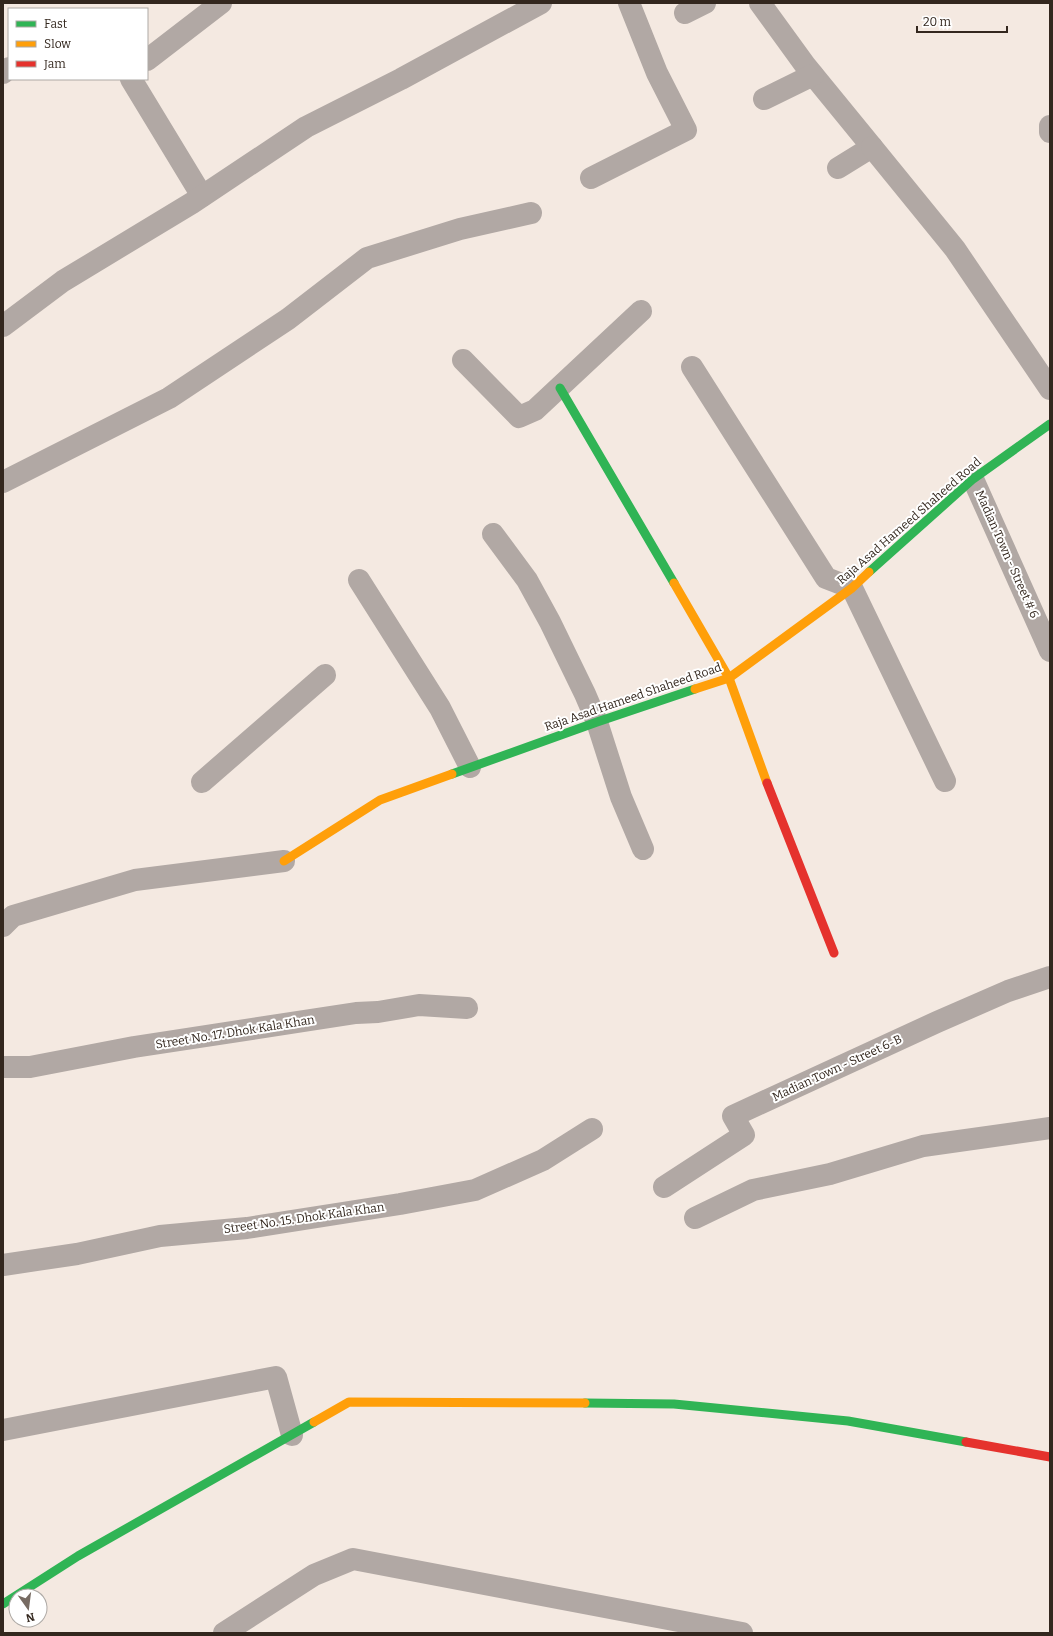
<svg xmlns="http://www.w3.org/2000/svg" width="1053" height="1636" font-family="Bitter,serif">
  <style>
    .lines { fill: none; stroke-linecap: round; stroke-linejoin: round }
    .street { stroke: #b1a8a4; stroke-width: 22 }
    .fast { stroke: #30b455; stroke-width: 9 }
    .slow { stroke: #ff9f0a; stroke-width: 9 }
    .jam { stroke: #e5322d; stroke-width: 9 }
    .labels { text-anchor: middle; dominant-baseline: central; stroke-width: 4; stroke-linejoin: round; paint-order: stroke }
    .street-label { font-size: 12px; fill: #33271e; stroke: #fff }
  </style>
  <rect width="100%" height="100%" fill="#f4e9e1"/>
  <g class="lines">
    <g class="street">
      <path d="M760,3L805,65L872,147L838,168"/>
      <path d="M685,13L705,3"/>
      <path d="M147,60L221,3"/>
      <path d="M3,73L9,68"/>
      <path d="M131,79L202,196"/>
      <path d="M764,99L813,75"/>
      <path d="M1050,126V132"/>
      <path d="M872,147L955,249L1050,389"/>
      <path d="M591,178L686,130L657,73L629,3"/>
      <path d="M3,326L63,281L192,203L306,127L401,79L541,3"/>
      <path d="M463,360L519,417L535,410L641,311"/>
      <path d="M692,367L826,578L852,588L945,781"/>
      <path d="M973,479L1050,651"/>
      <path d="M3,482L169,398L288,319L367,258L460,229L531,213"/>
      <path d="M493,534L527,580L550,622L585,694L597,722L621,797L643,849"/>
      <path d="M359,580L440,708L470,767"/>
      <path d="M202,782L325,675"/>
      <path d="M3,926L13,916L135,880L284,861"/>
      <path d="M3,1067H30L134,1047L356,1013L378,1012L419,1005L467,1008"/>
      <path d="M664,1187L744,1135L733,1116L937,1022L1008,991L1050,977"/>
      <path d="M695,1218L753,1190L830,1174L923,1146L1050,1128"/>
      <path d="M3,1265L77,1254L160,1236L247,1228L400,1204L475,1190L543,1160L592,1129"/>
      <path d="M3,1430L276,1377L292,1435"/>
      <path d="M224,1633L314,1575L353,1559L742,1633"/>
    </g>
    <g class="fast">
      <path d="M560,388L674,583"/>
      <path d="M869,572L973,479L1050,424"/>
      <path d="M452,774L597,722L695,689"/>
      <path d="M585,1403L674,1404L848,1421L966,1442"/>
      <path d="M3,1604L78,1556L314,1422"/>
    </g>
    <g class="slow">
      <path d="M674,583L729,678L767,783"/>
      <path d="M695,689L729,678L852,588L869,572"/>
      <path d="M284,861L380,800L452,774"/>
      <path d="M314,1422L349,1402L585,1403"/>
    </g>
    <g class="jam">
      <path d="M767,783L834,953"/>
      <path d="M966,1442L1050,1457"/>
    </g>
  </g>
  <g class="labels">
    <g class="street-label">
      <text transform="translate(909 521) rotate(-41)">Raja Asad Hameed Shaheed Road</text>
      <text transform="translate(1007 554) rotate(66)">Madian Town - Street # 6</text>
      <text transform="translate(633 697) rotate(-19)">Raja Asad Hameed Shaheed Road</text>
      <text transform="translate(235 1032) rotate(-9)">Street No. 17. Dhok Kala Khan</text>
      <text transform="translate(837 1068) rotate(-25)">Madian Town - Street 6-B</text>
      <text transform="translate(304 1218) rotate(-8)">Street No. 15. Dhok Kala Khan</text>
    </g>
  </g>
  <rect width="1053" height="1636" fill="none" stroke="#33271e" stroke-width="8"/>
  <rect x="8" y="8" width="140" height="72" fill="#ffffff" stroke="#ada9a5"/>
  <rect x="16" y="21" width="20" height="6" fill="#30b455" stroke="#ada9a5"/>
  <text x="44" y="28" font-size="12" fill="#33271e">Fast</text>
  <rect x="16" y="41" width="20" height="6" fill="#ff9f0a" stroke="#ada9a5"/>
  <text x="44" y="48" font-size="12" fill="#33271e">Slow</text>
  <rect x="16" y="61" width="20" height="6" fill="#e5322d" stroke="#ada9a5"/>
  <text x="44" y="68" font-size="12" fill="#33271e">Jam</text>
  <g transform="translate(28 1608) rotate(166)"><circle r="19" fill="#ffffff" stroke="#ada9a5"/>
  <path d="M0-3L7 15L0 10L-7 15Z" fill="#776b62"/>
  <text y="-6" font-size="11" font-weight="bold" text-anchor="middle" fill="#33271e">N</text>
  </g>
  <path d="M917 26v6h90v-6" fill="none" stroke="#33271e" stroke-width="2"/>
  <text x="923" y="26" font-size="12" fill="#33271e" stroke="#ffffff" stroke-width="3" paint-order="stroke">20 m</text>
</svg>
